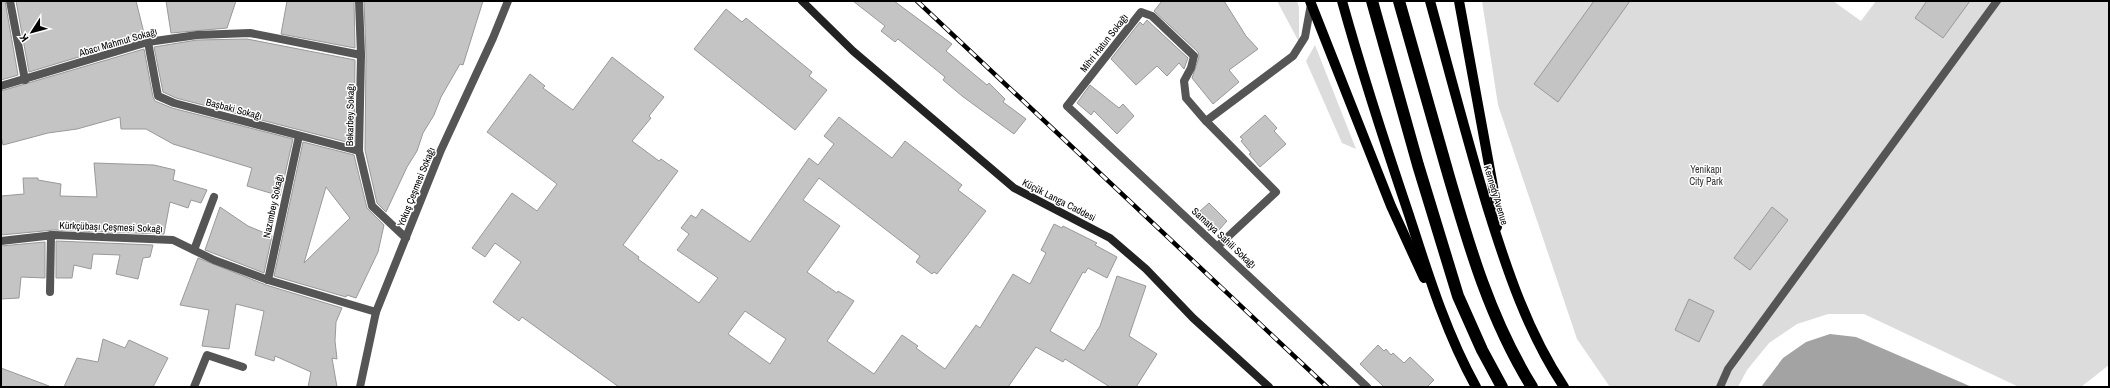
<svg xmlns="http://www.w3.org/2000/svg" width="2110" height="388" font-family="'Archivo Narrow',sans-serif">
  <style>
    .green { fill: #dcdcdc }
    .water { fill: #a3a3a3 }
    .building { fill: #c4c4c4; stroke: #999; fill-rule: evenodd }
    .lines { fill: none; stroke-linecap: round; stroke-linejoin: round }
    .street { stroke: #555; stroke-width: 8 }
    .secondary { stroke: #222; stroke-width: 8 }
    .primary { stroke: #000; stroke-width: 10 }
    .highway { stroke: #000; stroke-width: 12 }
    .rail-casing { stroke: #000; stroke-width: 4.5 }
    .rail { stroke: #fff; stroke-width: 3; stroke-dasharray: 9; stroke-linecap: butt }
    .labels { text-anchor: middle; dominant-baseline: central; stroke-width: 3; stroke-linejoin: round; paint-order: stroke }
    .street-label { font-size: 10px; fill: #000; stroke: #fff }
    .park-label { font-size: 10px; fill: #333; stroke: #fff }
  </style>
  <rect width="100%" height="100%" fill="#fff"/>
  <g class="green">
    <path d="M1277,1H1297L1299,7V42Z"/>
    <path d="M1482,1H1833L1861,21L1876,1H2109V365L2081,387H2019L1864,314H1828L1797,324L1769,343L1747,370L1738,387H1610L1577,339L1498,105Z"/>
    <path d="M1315,45L1356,149L1342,143L1306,61Z"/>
  </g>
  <path class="water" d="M1830,334L1856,337L1972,387H1761L1783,358L1806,342Z"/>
  <g class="building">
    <path d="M1,1H5L18,75L1,80Z"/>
    <path d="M16,1H136L145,37L29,72Z"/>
    <path d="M166,1H236L227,28L171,33Z"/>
    <path d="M287,1H354L355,48L281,34Z"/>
    <path d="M364,1H483L463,65L460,64L441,97L434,115L423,133L417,151L407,167L386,212L377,203L365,150L366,55Z"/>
    <path d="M853,1H894L952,44L946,51L987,85L989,83L1005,99L1003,102L1026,119L1014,134L962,96L943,80L945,77L898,39L895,42L881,31L885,26Z"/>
    <path d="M1162,1H1224L1246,36L1258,49L1229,70L1239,82L1213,104L1192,78L1199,57L1198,52L1154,11Z"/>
    <path d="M1594,1H1630L1558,102L1534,84Z"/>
    <path d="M1927,1H1970L1943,38L1915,18Z"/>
    <path d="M726,9L742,22L746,18L812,72L809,76L827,90L795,130L694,49Z"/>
    <path d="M1147,20L1188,58L1184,69L1179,63L1167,76L1157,66L1136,85L1111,59L1140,22L1143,25Z"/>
    <path d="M247,39L355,60L354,144L176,98L163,92L154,47L197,40Z"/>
    <path d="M144,49L153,97L155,101L172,108L293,139L280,196L247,186L252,168L173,144L146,129H121L120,117L77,129L48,133L3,145L1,136V91Z"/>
    <path d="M612,57L664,97L649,116L651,118L632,141L659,161L661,159L678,171L623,245L639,257L638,259L699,303L718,278L677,250L689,234L681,228L691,215L696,218L702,209L750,242L809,158L818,165L834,144L824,136L839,117L892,158L905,141L962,185L958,190L986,211L937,274L934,272L932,274L916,262L920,256L819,178L803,200L840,226L807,272L837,293L838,291L854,301L827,341L874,374L902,335L918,346L916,348L945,369L976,325L980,328L1013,274L1030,284L1046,253L1041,250L1054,224L1062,228L1063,226L1097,243L1095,245L1117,257L1107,278L1088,268L1085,273L1083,272L1050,331L1084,351L1100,326L1117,276L1146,286L1129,336L1157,354L1136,387H1110L1065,359L1063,362L1036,347L1008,387H619L522,317L519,321L493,302L521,262L495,243L485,257L472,248L512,193L537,211L557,184L487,132L530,74L545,86L543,88L573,110ZM745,311L786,339L770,364L728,334Z"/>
    <path d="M1090,85L1119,108L1123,104L1134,116L1117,134L1094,111L1091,115L1077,103Z"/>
    <path d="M1265,115L1277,128L1274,131L1286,144L1260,167L1249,154L1251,153L1241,141L1243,139L1240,137Z"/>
    <path d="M303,142L354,155L367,208L384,225L378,252L356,298L347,295L346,297L274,276ZM326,187L350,218L304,263Z"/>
    <path d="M94,163L154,165L175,170L173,180L207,190L201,203L191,200L188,208L170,202L164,234L54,230L1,235V196L24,194L23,178H38V180L61,184L60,196L97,197Z"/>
    <path d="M1209,203L1227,221L1217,232L1200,211Z"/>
    <path d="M220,207L248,226L272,236L264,273L205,250Z"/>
    <path d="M1772,207L1788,220L1750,270L1734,258Z"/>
    <path d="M56,241L153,245L150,257L143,258L138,279L116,274L120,255L93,254L91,269L74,265L72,278H56Z"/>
    <path d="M45,242V278L21,277L19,298L1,299V246Z"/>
    <path d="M198,258L266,285L342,308L336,322L335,341L337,359L332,358L337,387H308L311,372L275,356L274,361L255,355L264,311L236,304L229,349L202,346L209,310L180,305Z"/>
    <path d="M1689,299L1714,311L1699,342L1675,330Z"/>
    <path d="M103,339L125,348L129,340L168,358L153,387H64L77,358L98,362Z"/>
    <path d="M1378,345L1384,351L1386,349L1391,355L1393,353L1404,363L1410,357L1434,380L1427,387H1384L1360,364Z"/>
    <path d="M1,368L49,386V387H1Z"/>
  </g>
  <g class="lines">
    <g class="street">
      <path d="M10,1L25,80"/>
      <path d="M359,1L361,55L359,151L372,206L406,238"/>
      <path d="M148,42L158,96L174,103L359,151"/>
      <path d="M1,86L148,42L197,35L250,33L361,55"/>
      <path d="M1206,121L1293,56L1305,37L1311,4"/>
      <path d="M1,241L54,235L173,240L214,260L268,280L376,312"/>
      <path d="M1218,246L1276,192L1204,119L1186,98L1184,81L1191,68L1194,56L1152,16L1141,12L1067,106L1367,387"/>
      <path d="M194,250L214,197"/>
      <path d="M268,280L299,136"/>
      <path d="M50,292L51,235"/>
      <path d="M194,387L207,355L243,367"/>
      <path d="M360,387L376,312L441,150L493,38L508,1"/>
      <path d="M1720,387L1728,369L1997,1"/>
    </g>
    <path class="secondary" d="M802,1L853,51L1014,188L1110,238L1146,269L1193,318L1269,387"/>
    <g class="primary">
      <path d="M1310,1L1391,206L1424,278"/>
      <path d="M1342,1C1362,73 1385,144 1409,215C1428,274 1446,333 1476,387"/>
      <path d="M1430,1C1449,70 1467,140 1488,209C1507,270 1528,333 1564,387"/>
      <path d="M1459,1L1496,203L1497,227"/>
    </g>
    <g class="highway">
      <path d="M1372,1L1418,165L1458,296L1482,350L1502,387"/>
      <path d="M1399,1C1415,57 1431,114 1447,170C1469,246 1490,319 1532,387"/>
    </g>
    <g class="rail-casing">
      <path id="rail" d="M917,1L1327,387"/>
    </g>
    <use href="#rail" class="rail"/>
  </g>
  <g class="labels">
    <g class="street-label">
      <text transform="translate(118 42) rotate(-16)">Abacı Mahmut Sokağı</text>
      <text transform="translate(1104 43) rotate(-52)">Mihri Hatun Sokağı</text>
      <text transform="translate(234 109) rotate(15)">Başbaki Sokağı</text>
      <text transform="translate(350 115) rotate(-89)">Bekarbey Sokağı</text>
      <text transform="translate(416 187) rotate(-68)">Yokuş Çeşmesi Sokağı</text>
      <text transform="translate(1496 195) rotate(73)">Kennedy Avenue</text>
      <text transform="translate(1059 200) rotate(27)">Küçük Langa Caddesi</text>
      <text transform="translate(273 206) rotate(-78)">Nazımbey Sokağı</text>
      <text transform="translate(111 227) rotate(2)">Kürkçübaşı Çeşmesi Sokağı</text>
      <text transform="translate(1224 238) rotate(43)">Samatya Sahili Sokağı</text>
    </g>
    <g class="park-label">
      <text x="1706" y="169">Yenikapı<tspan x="1706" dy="12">City Park</tspan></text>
    </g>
  </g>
  <rect width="2110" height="388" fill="none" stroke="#000000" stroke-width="4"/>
  <g transform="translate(32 32) rotate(234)" stroke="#ffffff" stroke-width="3" paint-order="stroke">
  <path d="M0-3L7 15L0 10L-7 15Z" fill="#000000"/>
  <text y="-6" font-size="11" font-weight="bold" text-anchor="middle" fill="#000000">K</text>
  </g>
</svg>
